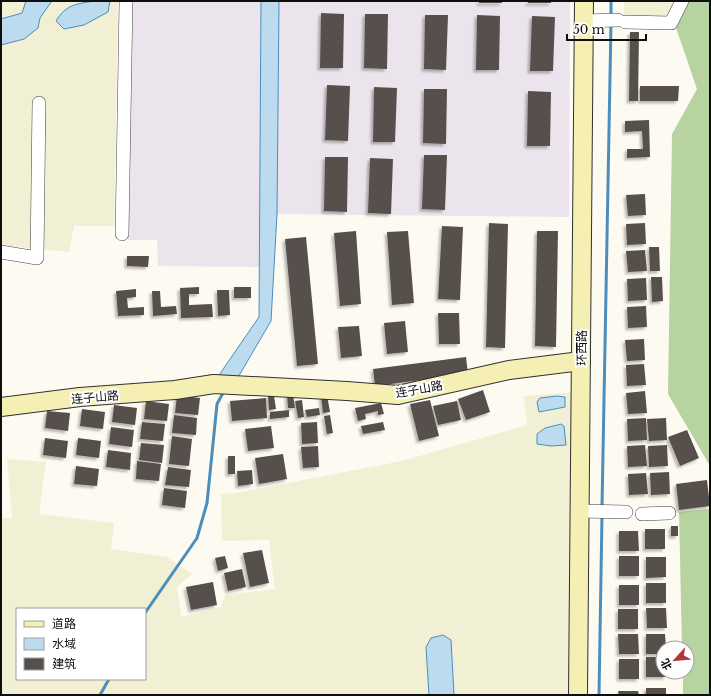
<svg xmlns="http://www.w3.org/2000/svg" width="711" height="696" font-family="'Libre Baskerville','Noto Sans SC',serif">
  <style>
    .industrial { fill: #ebe4ec }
    .farmland { fill: #f1efd4; fill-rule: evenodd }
    .forest { fill: #b6d3a0 }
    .water { fill: #bcdbef; stroke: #4b8ebd }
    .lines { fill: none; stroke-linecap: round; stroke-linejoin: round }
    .stream { stroke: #4b8ebd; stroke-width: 3 }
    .building { fill: #56504c; filter: url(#shadow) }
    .street-casing { stroke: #414141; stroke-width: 14 }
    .secondary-casing { stroke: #303030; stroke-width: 20 }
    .street { stroke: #fff; stroke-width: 13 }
    .secondary { stroke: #f5efb4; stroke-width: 18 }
    .labels { text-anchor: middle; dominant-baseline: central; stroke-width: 4; stroke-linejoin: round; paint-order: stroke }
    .street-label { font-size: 12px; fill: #0e0e0e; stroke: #fff }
  </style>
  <defs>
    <filter id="shadow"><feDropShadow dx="-2.5" dy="2.5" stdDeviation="1" flood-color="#0004"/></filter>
  </defs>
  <rect width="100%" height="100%" fill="#fdfbf1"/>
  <g class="industrial">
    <path d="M133,1H261L260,267L158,266L157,240H128Z"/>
    <path d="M279,1H570L569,217L277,214Z"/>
  </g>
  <g class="farmland">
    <path d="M1,1H118L114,226H74L69,252L1,245Z"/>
    <path d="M624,1H686L675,25L624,18Z"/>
    <path d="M575,392L571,695H1V518H12L7,459L46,462L39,514L114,523L111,549L167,557L192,574L177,587L181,617L221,607L225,595L275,589L269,540L222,541L221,494L236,493L402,461L527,425L524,396ZM17,609H145V679H17Z"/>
  </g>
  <g class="forest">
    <path d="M686,1H710V466L668,394L672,134L697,89L675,25Z"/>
    <path d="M710,509V695H683V672H687V648H682L679,512Z"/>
  </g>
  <g class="water">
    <path d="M26,1H52L40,18L38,28L24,39L1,45V19L22,13Z"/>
    <path d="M95,1H110L108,12L84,25L64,29L56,21C66,4 77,4 95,1Z"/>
    <path d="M261,1H279L277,214L271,321L237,379L217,378L259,317Z"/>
    <path d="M557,396L565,397V407L539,412L537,402L540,398Z"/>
    <path d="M561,424L564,426L566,445L551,446L537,444V434L545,428Z"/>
    <path d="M443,635L451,640L454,695H429L426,647L431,638Z"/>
  </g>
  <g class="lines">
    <g class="stream">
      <path d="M611,17V1"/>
      <path d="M602,507L611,23"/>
      <path d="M145,613L197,538L207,503L217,404L224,391"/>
      <path d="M100,695L109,679"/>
      <path d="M599,695L602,515"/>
    </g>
  </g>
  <g class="building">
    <rect x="479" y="1" width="23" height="2"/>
    <rect x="528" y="1" width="23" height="2"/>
    <path d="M321,13L344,14L343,68H320Z"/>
    <path d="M365,14H388L387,69L364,68Z"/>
    <path d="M425,15H448L446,70L424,69Z"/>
    <path d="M477,15L500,16L499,70H476Z"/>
    <path d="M532,16L555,17L553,71H530Z"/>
    <path d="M630,32H639L638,101H629Z"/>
    <path d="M327,85L350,86L348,141L325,140Z"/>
    <path d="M640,86H679L678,101H640Z"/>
    <path d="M374,87L397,88L395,142H373Z"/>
    <path d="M424,89H447L446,144L423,143Z"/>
    <path d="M528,91L551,92L550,146H527Z"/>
    <path d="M649,120L650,157L627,158V149H643L642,131L625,132V121Z"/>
    <path d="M424,155H447L445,210L422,209Z"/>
    <path d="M325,157H348L347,212L324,211Z"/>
    <path d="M370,158L393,159L391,214L368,213Z"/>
    <path d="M645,194L646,215L628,216L626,195Z"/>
    <path d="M489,223L508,224L505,348L486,347Z"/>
    <path d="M645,223L646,244L627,245L626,224Z"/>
    <path d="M442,226L463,227L460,300L438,299Z"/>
    <path d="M356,231L361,304L340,306L334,233Z"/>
    <path d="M408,231L414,303L392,305L387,232Z"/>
    <path d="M537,231H558L556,347L535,346Z"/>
    <path d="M306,237L318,364L297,366L285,239Z"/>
    <path d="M649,247H659L660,271H650Z"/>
    <path d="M645,250L647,271L628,272L626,251Z"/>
    <path d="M127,256H149L148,267L127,266Z"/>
    <path d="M651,277H662L663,301L652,302Z"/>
    <path d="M646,278L647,300L628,301L627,279Z"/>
    <path d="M199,287V294H189V305L212,304L213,317L181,318L180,288Z"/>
    <rect x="234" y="287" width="17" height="11"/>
    <path d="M136,289V297L127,298L128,308L144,307V315L118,316L116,291Z"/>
    <path d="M217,290H229L230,315L218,316Z"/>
    <path d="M152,291H160L161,307L176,306L177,314L153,316Z"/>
    <path d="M646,306L647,327L628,328L627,307Z"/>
    <path d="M438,313H459L460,344H439Z"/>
    <path d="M405,321L408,352L387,354L384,323Z"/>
    <path d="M359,326L362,356L341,358L338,327Z"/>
    <path d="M644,339L645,360L627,361L625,340Z"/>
    <path d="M466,357L468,374L375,386L373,369Z"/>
    <path d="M644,364L646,385L627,386L626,365Z"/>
    <path d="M483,390L490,412L466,420L458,399Z"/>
    <path d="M645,391L647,413L628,414L626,393Z"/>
    <path d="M293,394L295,408H288L287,395Z"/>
    <path d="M177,395L200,398L198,415L175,413Z"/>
    <path d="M327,395L330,412L323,413L321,396Z"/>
    <path d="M268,396H274L276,409L269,410Z"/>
    <path d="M266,398L267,418L232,421L230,401Z"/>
    <path d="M302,400L304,417L298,418L295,401Z"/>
    <path d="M430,400L439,436L419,441L410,404Z"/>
    <path d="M146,401L169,404L167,421L144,419Z"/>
    <path d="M457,401L461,420L438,425L433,406Z"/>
    <path d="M381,403L384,414L378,415V411L365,414L366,419L358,421L355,408Z"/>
    <path d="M114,405L137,408L135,425L112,422Z"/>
    <path d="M319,408L320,415L307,417L305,410Z"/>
    <path d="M82,409L105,412L103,429L80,426Z"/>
    <path d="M289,410V417L270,419V412Z"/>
    <path d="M47,411L70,413L68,431L45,428Z"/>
    <path d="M174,415L197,418L196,435L172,433Z"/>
    <path d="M330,415L333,433L327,434L324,416Z"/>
    <path d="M646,418L647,440L628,441L627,419Z"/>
    <path d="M666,418L667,440L649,441L647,419Z"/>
    <path d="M142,422L165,424L163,441L140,439Z"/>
    <path d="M317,422L318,443L302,444L301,423Z"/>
    <path d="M383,422L385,430L363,434L361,426Z"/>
    <path d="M271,426L274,448L248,451L245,429Z"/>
    <path d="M111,427L134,430L132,447L109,444Z"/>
    <path d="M687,430L699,458L680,466L668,437Z"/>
    <path d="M172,436L192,439L189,466L169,464Z"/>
    <path d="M45,438L68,441L66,458L43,455Z"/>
    <path d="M78,438L101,441L99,458L76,455Z"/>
    <path d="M141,443L164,445L162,463L139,460Z"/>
    <path d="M645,445L647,466L628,467L627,446Z"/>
    <path d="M667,445L668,466L649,467L648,446Z"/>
    <path d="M318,446L319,467L303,468L301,447Z"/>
    <path d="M108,450L131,453L130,470L106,467Z"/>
    <path d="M283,454L287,479L259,484L255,458Z"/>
    <rect x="228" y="456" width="7" height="18"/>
    <path d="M137,461L161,464L159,481L136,479Z"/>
    <path d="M76,466L99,469L97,486L74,484Z"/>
    <path d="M168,467L191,470L189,487L165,485Z"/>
    <path d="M252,470L253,484L238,486L237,471Z"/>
    <path d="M669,472L670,494L651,495L650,473Z"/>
    <path d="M646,473L648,494L629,495L628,474Z"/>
    <path d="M707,480L710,506L679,510L676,484Z"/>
    <path d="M164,488L187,491L185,508L162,505Z"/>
    <rect x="671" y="526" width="7" height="10"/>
    <rect x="645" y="529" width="20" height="20"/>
    <path d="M619,531H638L639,551H619Z"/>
    <path d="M262,550L269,583L250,587L243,553Z"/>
    <path d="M225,556L228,568L218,571L215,558Z"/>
    <rect x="619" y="556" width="20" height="20"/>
    <path d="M646,557H666V577L646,578Z"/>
    <path d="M242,569L246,587L228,591L224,573Z"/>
    <path d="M213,582L217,605L191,610L186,587Z"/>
    <rect x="646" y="583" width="20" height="20"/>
    <rect x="619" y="585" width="20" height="20"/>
    <path d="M646,608H666L667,628H647Z"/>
    <rect x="618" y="609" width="20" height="20"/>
    <path d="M618,634H638L639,654H619Z"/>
    <path d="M646,634H665L666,648H663V654H646Z"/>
    <path d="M646,657H663V672H666V677H646Z"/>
    <rect x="619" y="659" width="20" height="20"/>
    <rect x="646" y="688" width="20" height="7"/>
    <path d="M618,691H638L639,695H619Z"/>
  </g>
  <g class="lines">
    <g class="street-casing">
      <g id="street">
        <path d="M584,21L618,20"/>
        <path d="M625,22L671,23L682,1"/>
        <path d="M122,234L126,1"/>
        <path d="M1,252L37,258L39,103"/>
        <path d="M580,511L626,512"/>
        <path d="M642,514L669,513"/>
      </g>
    </g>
    <g class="secondary-casing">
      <g id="secondary">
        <path d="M1,407L80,397L175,390L214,384L347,391L398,395L509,370L581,361"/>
        <path d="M578,695L584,1"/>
      </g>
    </g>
    <use href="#street" class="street"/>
    <use href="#secondary" class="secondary"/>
  </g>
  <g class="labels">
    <g class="street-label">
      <text transform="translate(581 348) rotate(-90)">环西路</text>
      <text transform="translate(419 389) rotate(-10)">连子山路</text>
      <text transform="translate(95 397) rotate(-5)">连子山路</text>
    </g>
  </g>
  <rect width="711" height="696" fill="none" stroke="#0e0e0e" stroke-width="4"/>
  <rect x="16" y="608" width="130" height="72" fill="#ffffff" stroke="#9f9f9f"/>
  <rect x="24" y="621" width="20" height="6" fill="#f5efb4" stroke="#9f9f9f"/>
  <text x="52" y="628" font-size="12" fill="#0e0e0e">道路</text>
  <rect x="24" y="638" width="20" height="12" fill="#bcdbef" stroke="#9f9f9f"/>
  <text x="52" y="648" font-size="12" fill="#0e0e0e">水域</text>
  <rect x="24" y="658" width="20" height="12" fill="#56504c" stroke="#9f9f9f"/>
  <text x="52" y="668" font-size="12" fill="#0e0e0e">建筑</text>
  <g transform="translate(675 660) rotate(243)"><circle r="19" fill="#ffffff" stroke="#9f9f9f"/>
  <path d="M0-3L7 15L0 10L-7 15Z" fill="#ae373b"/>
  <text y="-6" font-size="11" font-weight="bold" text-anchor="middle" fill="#0e0e0e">北</text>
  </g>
  <path d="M567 34v6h79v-6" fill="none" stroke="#0e0e0e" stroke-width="2"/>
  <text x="573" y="34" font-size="12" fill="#0e0e0e" stroke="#ffffff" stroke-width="3" paint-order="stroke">50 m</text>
</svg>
